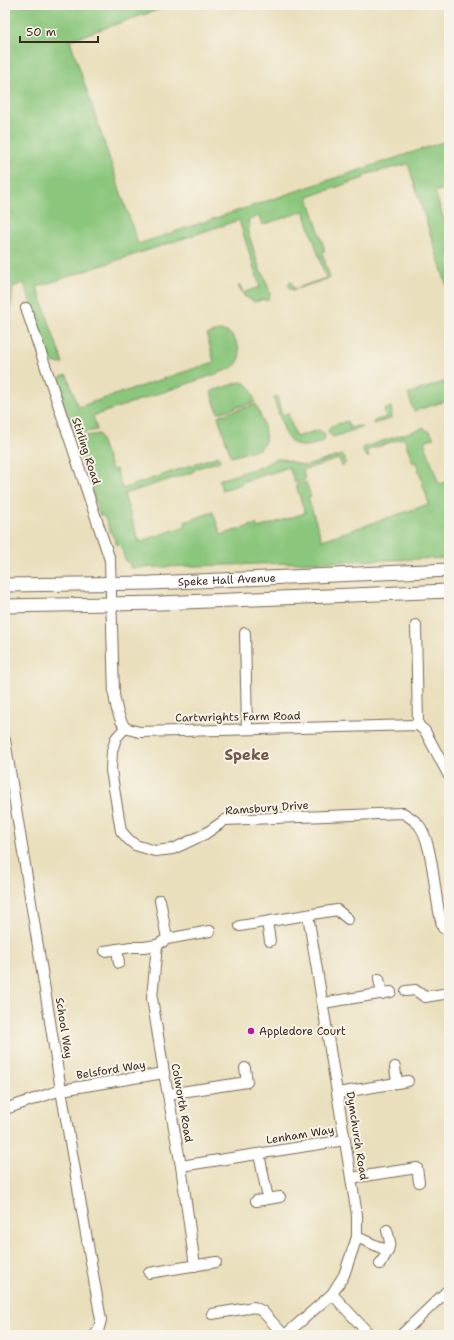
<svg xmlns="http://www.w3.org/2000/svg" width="454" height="1340" font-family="'Shantell Sans',sans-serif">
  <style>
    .green { fill: #8ac67b; stroke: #62784c }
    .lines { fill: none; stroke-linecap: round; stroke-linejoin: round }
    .minor-casing { stroke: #786955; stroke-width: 12 }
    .tertiary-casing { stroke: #786955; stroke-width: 15 }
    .minor { stroke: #fff; stroke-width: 10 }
    .tertiary { stroke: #fff; stroke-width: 13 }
    .poi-dot { fill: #b5179e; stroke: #f7f3e8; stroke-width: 1.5 }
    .labels { text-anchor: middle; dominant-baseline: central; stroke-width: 4; stroke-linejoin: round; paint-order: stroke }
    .street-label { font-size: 11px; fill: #3b2a1e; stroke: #f7f3e8 }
    .poi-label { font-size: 11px; fill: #3b2a1e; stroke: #f7f3e8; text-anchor: start }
    .district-label { font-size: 15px; font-weight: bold; fill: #74574d; stroke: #f7f3e8 }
  </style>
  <rect width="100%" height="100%" fill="#f7f3e8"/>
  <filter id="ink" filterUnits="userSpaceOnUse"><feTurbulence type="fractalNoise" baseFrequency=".025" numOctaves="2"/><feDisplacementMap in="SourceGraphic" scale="8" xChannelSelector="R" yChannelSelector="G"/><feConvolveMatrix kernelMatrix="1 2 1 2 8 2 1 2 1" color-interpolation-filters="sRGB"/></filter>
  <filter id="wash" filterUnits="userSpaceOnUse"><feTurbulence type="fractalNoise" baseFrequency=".012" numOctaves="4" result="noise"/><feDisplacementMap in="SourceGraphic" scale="16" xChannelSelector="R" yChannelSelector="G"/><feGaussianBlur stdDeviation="0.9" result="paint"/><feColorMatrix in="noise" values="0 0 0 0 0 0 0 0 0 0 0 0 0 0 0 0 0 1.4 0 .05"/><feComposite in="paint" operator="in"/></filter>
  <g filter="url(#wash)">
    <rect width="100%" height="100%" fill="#eadfbc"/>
    <g class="green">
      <path d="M5,5H172L70,40L138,244L449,140V187L435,192L449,235V293L408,164L364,175V178L308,197L325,251L322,252L330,278L293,290L290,289L288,284L291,281L294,289L326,278L304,211L262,225L259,216L248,220L250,227L247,229L261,273H263L270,293L269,299L265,301L264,299L255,302L244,296L238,286L240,285L243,293L260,287L239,220L37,287L63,363L60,364L50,361L24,283L13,287L9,329L5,331Z"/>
      <path d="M218,331C221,331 224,331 227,332C236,336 243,354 238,362C234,369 223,371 216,374L93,416L97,430L73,434L57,385V382L61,377L67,375L78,407L214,362L207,336L208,334Z"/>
      <path d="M446,381L449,392V400L414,411L408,394Z"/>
      <path d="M240,382C251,383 252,392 255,402L218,413L211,393L212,391Z"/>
      <path d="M277,396L282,415L288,413L296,437L319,430L325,434L324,441C308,447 297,451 286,435L274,400V397Z"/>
      <path d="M256,404C260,416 273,441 259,449L231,457L218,416Z"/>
      <path d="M391,407L392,414L390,419L373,424L374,421L386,417L384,410Z"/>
      <path d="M347,421L350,428L358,426L362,427L334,437C331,436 329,434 328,431L331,426Z"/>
      <path d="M423,428L430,432L434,438L424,441L439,484L449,481V558L130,568V563L126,562L120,544L117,545L103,515L100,516L74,438L99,434L112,470L116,469L122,489L218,456L220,461L195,469L193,472L124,494L139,542L186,526L185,522L213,512L221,535L256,524L258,528L305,513L296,485L306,482L311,497L308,498L322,540L429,504L416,462L413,463L404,438L367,450L369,457H367L363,452L364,447Z"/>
      <path d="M342,455L345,458V464L342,466L339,459L303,470L305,480L295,483L289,467L242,482V484L222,490L219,480L263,466L275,459H283L305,466Z"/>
    </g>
  </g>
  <g filter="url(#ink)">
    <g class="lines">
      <g class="minor-casing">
        <g id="minor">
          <path d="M26,308L110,560L114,694C116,707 118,717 125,728L139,732L418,725L425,731L449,776"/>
          <path d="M416,625L418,725"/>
          <path d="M245,633L247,729"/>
          <path d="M125,728L116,738L112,751L111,770L121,831L128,839L135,845L155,851L173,849L205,834L225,820L403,813C408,816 414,820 418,824C434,841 434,903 443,928L449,931"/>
          <path d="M5,740L61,1090L101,1320L98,1331L95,1335"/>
          <path d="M160,900L167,939"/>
          <path d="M267,922L270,941"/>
          <path d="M240,926L337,910L348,919"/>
          <path d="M157,945L152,998L164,1073L181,1166L195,1266"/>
          <path d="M117,949L119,963"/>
          <path d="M105,951L131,947H144L157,945L167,939L210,931"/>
          <path d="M379,979L382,994"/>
          <path d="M406,991L415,990L425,997L449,993"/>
          <path d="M323,1003L391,992"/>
          <path d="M395,1067L397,1083"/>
          <path d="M338,1093L408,1081"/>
          <path d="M168,1094L247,1082L245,1068"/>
          <path d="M5,1109L61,1090L164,1073"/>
          <path d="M259,1154L268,1199L280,1197"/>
          <path d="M181,1166L345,1140"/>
          <path d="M351,1178L417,1168L419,1182"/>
          <path d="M256,1201L268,1199"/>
          <path d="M357,1237L388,1251L390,1242L387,1230"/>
          <path d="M380,1264L388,1251"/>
          <path d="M149,1273L216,1262"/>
          <path d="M332,1294L370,1335"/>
          <path d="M212,1314L254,1307L262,1311L284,1335"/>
          <path d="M285,1335L332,1294L344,1275L357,1237V1215L351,1178L308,915"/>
          <path d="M401,1335L449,1289"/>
        </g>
      </g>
      <g class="tertiary-casing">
        <g id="tertiary">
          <path id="s1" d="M5,585L150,583L449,570"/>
          <path d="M5,606L161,603L449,591"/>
        </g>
      </g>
      <use href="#minor" class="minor"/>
      <use href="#tertiary" class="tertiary"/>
    </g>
  </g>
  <circle class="poi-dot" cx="251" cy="1031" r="4"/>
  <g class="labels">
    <g class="street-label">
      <text transform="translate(86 451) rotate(72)">Stirling Road</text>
      <text stroke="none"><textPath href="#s1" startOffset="222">Speke Hall Avenue</textPath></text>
      <text transform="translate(238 717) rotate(-1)">Cartwrights Farm Road</text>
      <text transform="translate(267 808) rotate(-4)">Ramsbury Drive</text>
      <text transform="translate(64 1028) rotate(81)">School Way</text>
      <text transform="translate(111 1070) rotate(-9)">Belsford Way</text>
      <text transform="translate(182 1103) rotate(80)">Colworth Road</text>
      <text transform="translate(300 1135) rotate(-9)">Lenham Way</text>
      <text transform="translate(357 1136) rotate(81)">Dymchurch Road</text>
    </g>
    <g class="poi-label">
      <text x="259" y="1031">Appledore Court</text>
    </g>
    <g class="district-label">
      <text x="247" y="755">Speke</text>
    </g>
  </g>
  <rect width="454" height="1340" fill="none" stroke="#f7f3e8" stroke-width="20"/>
  <path d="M20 36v6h78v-6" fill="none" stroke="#3b2a1e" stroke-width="2"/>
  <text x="26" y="36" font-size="12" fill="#3b2a1e" stroke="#f7f3e8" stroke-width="3" paint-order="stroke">50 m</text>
</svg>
